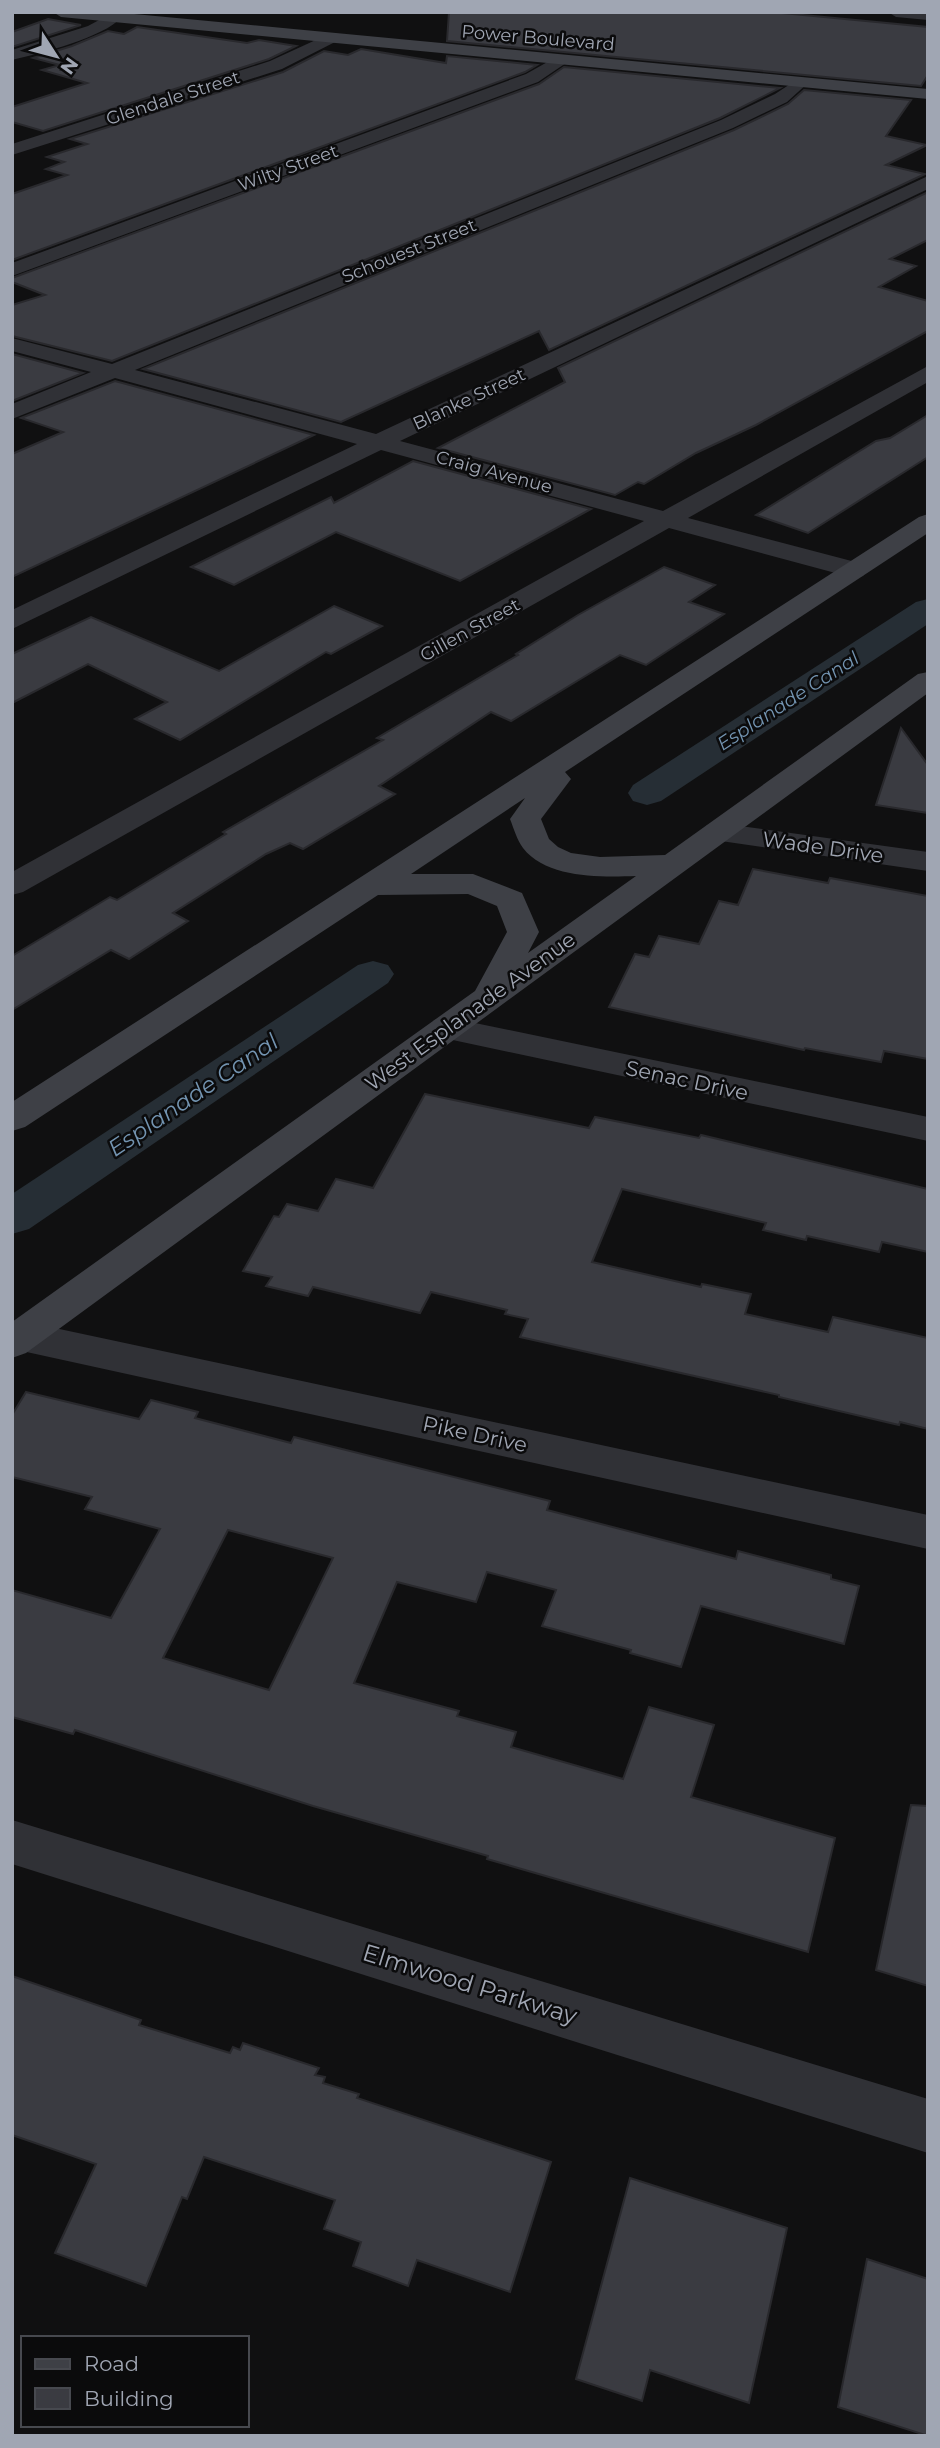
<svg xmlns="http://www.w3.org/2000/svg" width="940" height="2448" font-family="Montserrat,sans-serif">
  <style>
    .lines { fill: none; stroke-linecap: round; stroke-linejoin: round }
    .canal { fill: #262e35; fill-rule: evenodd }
    .building { fill: #3a3b41; stroke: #29292d; stroke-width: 2; fill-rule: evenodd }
    .minor { fill: #303136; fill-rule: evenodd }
    .secondary { fill: #3e4046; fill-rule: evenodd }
    .labels { text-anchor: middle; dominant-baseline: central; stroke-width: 5; stroke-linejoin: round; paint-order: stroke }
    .far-street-label { font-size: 18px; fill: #a0a6b3; stroke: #0b0b0c }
    .far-water-label { font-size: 19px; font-style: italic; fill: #7394b1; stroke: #0b0b0c }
    .street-label { font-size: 21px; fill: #a0a6b3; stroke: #0b0b0c }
    .water-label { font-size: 23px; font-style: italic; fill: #7394b1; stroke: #0b0b0c }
    .near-street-label { font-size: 24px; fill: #a0a6b3; stroke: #0b0b0c }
  </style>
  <rect width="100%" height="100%" fill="#101011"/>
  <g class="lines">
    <g class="canal">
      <path d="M928,599V624L661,801L647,805L633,801L628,793L633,785L916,602Z"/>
      <path d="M373,961L388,965L394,974L388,983L29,1229L12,1234V1194L358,965Z"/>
    </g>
  </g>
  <g class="building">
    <path d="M449,12H772L928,27V75L921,86L447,41Z"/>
    <path d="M48,19L81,25L12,47V32Z"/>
    <path d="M137,27L247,43L259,40L296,46L269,59L43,131L12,122V107L87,83L42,70L60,65L33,58L72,46L108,31L124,34Z"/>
    <path d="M361,49L446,63L447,56L537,65L525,72L12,260V194L67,175L46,169L64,162L47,157L87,144L70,139L283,72L324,51L348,55Z"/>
    <path d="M564,67L780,88L720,118L112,361L12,336V305L45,295L12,282V278L539,84Z"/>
    <path d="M804,90L911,100L886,136L927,145L886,165L925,174L549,350L539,331L341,422L143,369L734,130L788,104Z"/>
    <path d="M928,192V240L890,259L916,266L879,287L928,301V331L756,425L696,453L644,484L638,482L615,495L438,448L565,382L558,368Z"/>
    <path d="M12,354L83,373L12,401Z"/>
    <path d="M115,381L314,435L12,577V454L63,432L21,418Z"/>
    <path d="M928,415V457L808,533L756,515L876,441L890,438Z"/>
    <path d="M413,461L591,509L460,581L336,532L234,585L191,567L331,497L334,503Z"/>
    <path d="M664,567L715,585L689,602L724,614L646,665L620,655L511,721L491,712L379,786L395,794L303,849L290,843L266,854L173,913L188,921L129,959L111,950L12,1010V956L110,897L117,900L226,834L223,832L383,740L377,738L518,655L516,654L578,615Z"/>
    <path d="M334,606L382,626L331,654L326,652L180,740L135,719L167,702L88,664L12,703V654L91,617L219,671Z"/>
    <path d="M901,728L928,765V813L876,805Z"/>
    <path d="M753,869L828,883L830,878L928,896V1059L884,1051L881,1062L805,1048L804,1050L609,1007L635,954L649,957L659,936L699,944L719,901L738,905Z"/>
    <path d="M425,1094L589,1128L595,1117L699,1138L701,1135L928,1189V1252L882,1242L879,1252L807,1236L806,1240L763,1230L766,1223L622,1189L592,1262L701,1287L702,1284L751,1294L745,1314L828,1332L833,1317L928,1338V1429L900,1422L899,1425L779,1397V1395L520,1337L528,1319L505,1314L507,1310L431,1292L420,1313L313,1287L308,1296L266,1286L272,1277L243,1271L274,1216L279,1217L287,1204L318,1211L336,1179L373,1188Z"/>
    <path d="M26,1392L139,1419L151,1400L198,1412L195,1418L291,1443L294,1437L550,1501L547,1510L736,1559L738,1551L831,1575V1579L859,1586L844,1644L701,1606L681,1667L630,1653L631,1650L542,1626L556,1590L487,1572L476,1602L397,1582L354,1683L459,1711L457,1716L516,1732L511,1747L623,1779L649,1707L714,1725L691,1797L835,1838L808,1952L487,1859L488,1856L313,1806L75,1730L73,1734L12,1717V1590L111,1618L160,1529L85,1509L92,1497L12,1477V1415ZM228,1530L333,1558L269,1690L163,1658Z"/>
    <path d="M911,1805L928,1806V1986L876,1970Z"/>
    <path d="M12,1976L141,2020L139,2025L230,2053L233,2047L240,2050L243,2043L319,2068L315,2075L325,2077L323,2083L359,2094L357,2098L551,2162L510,2292L417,2260L408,2286L353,2266L361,2242L324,2229L335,2200L204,2157L187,2199L182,2197L146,2286L55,2253L96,2164L12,2135Z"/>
    <path d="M630,2178L787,2228L749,2403L650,2370L642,2401L576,2379Z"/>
    <path d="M867,2259L928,2279V2436L838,2407Z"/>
  </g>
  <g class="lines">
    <g class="minor">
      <path d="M114,12L120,14L122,17C103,38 41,53 12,60V50L88,26Z"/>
      <path d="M888,12H928V20L896,17Z"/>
      <path d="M331,33L339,38L337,41L282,69L12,155V144L270,61Z"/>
      <path d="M560,55L568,60L566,63L538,82L12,276V263L526,74Z"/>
      <path d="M801,77L809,82L787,102L733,128L135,370L376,434L928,176V189L400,441L663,511L928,366V382L688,518L863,564L867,570L863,576L854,578L669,528L23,892L12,895V872L644,521L381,450L12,629V610L357,444L115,378L12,419V404L91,372L12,351V338L112,364L721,120L775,94Z"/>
      <path d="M718,823L928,852V871L707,839L702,832L707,825Z"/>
      <path d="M446,1017L928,1117V1141L434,1036L429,1028L434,1020Z"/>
      <path d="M22,1321L928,1515V1549L22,1351L12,1348V1324Z"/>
      <path d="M12,1820L928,2099V2153L12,1864Z"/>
    </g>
    <g class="secondary">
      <path d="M53,12H113L928,89V99L61,17Z"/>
      <path d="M928,514V533L565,772L571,779L541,819L549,839L558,847L571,853L600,857L665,855L918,674L928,672V693L26,1353L12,1358V1322L475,991L507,932L497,906L468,894L378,895L25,1127L12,1131V1102L919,517ZM525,798L510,819C514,829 517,840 523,848C547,879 601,877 636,876L528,953L539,932L522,893L473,874H411Z"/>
    </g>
  </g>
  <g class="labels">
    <g class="far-street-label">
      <text transform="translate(538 38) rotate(5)">Power Boulevard</text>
      <text transform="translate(173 98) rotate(-18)">Glendale Street</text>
      <text transform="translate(288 168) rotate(-20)">Wilty Street</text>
      <text transform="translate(409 251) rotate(-22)">Schouest Street</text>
      <text transform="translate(469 399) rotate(-25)">Blanke Street</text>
      <text transform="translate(494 472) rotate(15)">Craig Avenue</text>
      <text transform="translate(470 630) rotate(-29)">Gillen Street</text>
    </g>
    <g class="far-water-label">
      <text transform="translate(788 701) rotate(-33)">Esplanade Canal</text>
    </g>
    <g class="street-label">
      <text transform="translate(823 847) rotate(8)">Wade Drive</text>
      <text transform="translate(470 1011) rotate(-36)">West Esplanade Avenue</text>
      <text transform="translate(687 1080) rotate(12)">Senac Drive</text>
      <text transform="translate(475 1434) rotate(12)">Pike Drive</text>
    </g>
    <g class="water-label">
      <text transform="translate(193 1095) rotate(-34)">Esplanade Canal</text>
    </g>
    <g class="near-street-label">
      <text transform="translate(470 1984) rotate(17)">Elmwood Parkway</text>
    </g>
  </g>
  <rect width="940" height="2448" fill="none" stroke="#a0a6b3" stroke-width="28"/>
  <rect x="21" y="2336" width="228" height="91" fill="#0b0b0c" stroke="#47494f" stroke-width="2"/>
  <rect x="35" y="2359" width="35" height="10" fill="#3e4046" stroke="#47494f" stroke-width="2"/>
  <text x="84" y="2371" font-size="21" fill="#a0a6b3">Road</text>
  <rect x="35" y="2388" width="35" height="21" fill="#3a3b41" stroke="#47494f" stroke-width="2"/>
  <text x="84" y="2406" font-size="21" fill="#a0a6b3">Building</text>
  <g transform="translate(56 56) rotate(126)" stroke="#0b0b0c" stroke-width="5" paint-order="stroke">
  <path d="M0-5L12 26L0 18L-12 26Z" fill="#a0a6b3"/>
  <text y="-10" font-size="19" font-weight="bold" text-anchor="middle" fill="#a0a6b3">N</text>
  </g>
</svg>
